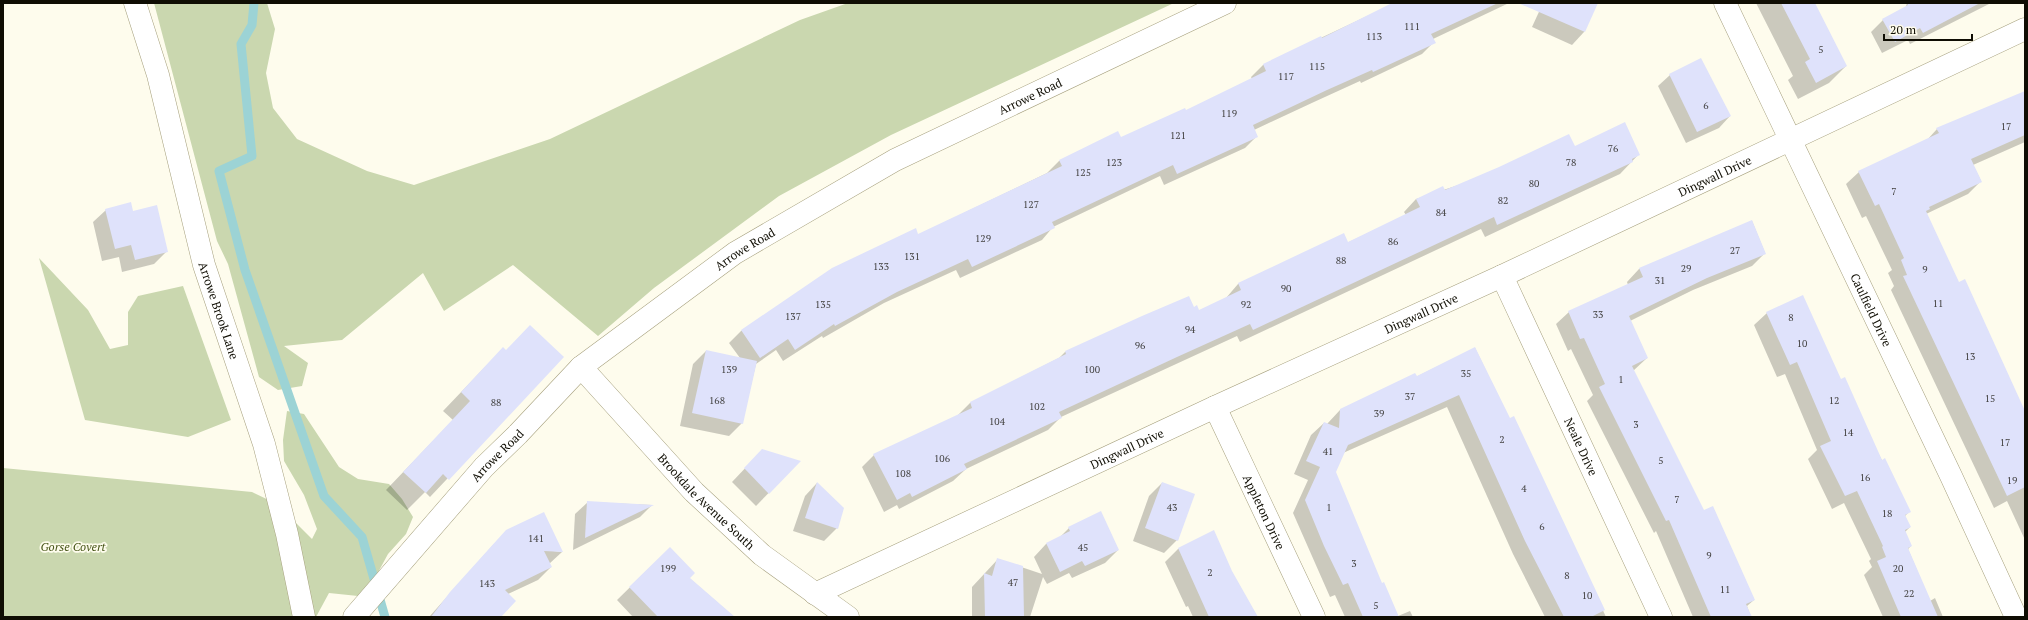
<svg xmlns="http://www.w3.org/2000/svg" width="2028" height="620" font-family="'PT Serif',serif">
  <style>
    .green { fill: #cad7af }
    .shadow { fill: #0003 }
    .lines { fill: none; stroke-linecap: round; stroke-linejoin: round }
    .stream { stroke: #9cd3d5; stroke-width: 9 }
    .building { fill: #dfe2fb }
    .street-casing { stroke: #a6a07e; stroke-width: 23 }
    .secondary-casing { stroke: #a6a07e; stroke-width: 23 }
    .street { stroke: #fff; stroke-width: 22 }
    .secondary { stroke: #fff; stroke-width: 22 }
    .labels { text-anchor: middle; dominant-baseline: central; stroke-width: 3.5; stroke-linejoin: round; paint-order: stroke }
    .number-label { font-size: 10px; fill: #434241 }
    .street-label { font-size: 12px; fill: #0f0d03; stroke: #fefced }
    .park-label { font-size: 12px; font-style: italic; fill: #49571b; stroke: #fefced }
  </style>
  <rect width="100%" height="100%" fill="#fefced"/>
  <g class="green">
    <path d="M154,3H267L275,29L266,73L273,108L297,139L367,171L414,185L550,139L800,20L848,3H1174L891,135L779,196L654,288L598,336L513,265L444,311L423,273L342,340L284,346L308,363L302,386L278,390L259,377L228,264L217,241Z"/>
    <path d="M39,258L88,310L110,349L128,345V312L138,296L183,286L231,420L188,437L85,420Z"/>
    <path d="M287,411L304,414L339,467L358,479L389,484L402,499L413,517L406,534L388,554L369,589L358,596L329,593L316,617H3V468L252,492L277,504L312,539L317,529L304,495L284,461L283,440Z"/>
  </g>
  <g class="shadow">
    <path d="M1395,3H1509L1433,39L1434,42L1422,54L1361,83L1360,81L1314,102L1254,130L1257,136L1245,148L1164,185L1160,176L1053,227L1042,240L960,278L956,270L884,303L823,338L822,336L783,361L776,350L756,364L742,423L729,436L680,426L693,364L706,351L740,358L729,343L741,331L833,269L918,235L1047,173L1059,161L1118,133L1120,138L1185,112L1252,79L1251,77L1263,65Z"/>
    <path d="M1543,3H1597L1584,32L1572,45L1532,27Z"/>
    <path d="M1756,3H1814L1846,66L1829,83L1798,99L1788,80L1793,76Z"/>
    <path d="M1908,3H1991L1910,44L1908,40L1882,53L1871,32L1883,20L1907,7L1906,5Z"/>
    <path d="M1670,75L1730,116L1719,128L1686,143L1658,86Z"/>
    <path d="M2025,92V142L1973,165L1981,181L1968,194L1926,214L1958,283L2025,413V540L2007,501L1994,508L1891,290L1894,286L1888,273L1892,270L1866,216L1862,218L1846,184L1859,172L1927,140L1937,129Z"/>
    <path d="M1574,147L1639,154L1620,174L1485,237L1481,229L1240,342L1237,336L1061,417L1048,430L966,469L953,481L899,509L897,505L884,512L862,467L874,455L957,416L970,403L1059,358L1065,352L1193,308L1199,311L1226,298L1238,284L1343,235L1347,243L1406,215L1404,212L1416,199Z"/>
    <path d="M106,210L132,212L167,251L154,264L122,272L119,257L102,261L93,222Z"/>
    <path d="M1752,221L1765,253L1752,266L1693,290L1630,321L1647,358L1633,371L1704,512L1754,600L1747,606L1751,617H1693L1656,531L1654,533L1587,401L1593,395L1571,349L1568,351L1556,324L1569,312L1628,285L1627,282L1639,269Z"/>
    <path d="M1767,313L1840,380L1909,512L1905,516L1910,527L1905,532L1911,546L1908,549L1930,601L1935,598L1943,617H1883L1864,575L1872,567L1869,561L1871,559L1844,503L1832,509L1808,459L1817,450L1785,374L1777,377L1754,325Z"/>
    <path d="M1475,348L1510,420L1514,418L1606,617H1545L1513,554L1447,407L1343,453L1335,472L1382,585L1398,616L1410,611L1413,617H1345L1335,595L1330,597L1293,513L1308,480L1294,474L1311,435L1324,423L1327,424L1340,410L1416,377Z"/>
    <path d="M505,351L562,357L430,497L425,492L407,510L386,490L453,420L443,411L485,367Z"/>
    <path d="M799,462L756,506L732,482L750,463Z"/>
    <path d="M817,483L837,528L824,541L793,531L805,496Z"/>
    <path d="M1162,483L1177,540L1164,553L1133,541L1149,496Z"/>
    <path d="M588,502L652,505L640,517L573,550L575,514Z"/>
    <path d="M1069,528L1118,550L1105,563L1072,578L1069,573L1047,584L1043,577L1030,617H972V587L998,559L1042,574L1034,557L1046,544L1058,539Z"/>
    <path d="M1213,532L1231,572L1255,617H1193L1188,606L1186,607L1165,562L1178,549Z"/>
    <path d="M494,544L562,552L549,564L551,567L538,580L508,594L500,617H429Z"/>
    <path d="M670,548L689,578L734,617H633L617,600Z"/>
  </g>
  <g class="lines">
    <path class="stream" d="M254,3L252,25L241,44L252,156L219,171L245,270L324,496L362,537L385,617"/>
  </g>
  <g class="building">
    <path d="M1392,3H1498L1431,34L1436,43L1373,72L1372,70L1327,90L1253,125L1258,137L1177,174L1173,165L1052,222L1055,228L972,267L968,259L897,292L835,326L834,324L795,350L788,339L760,358L741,330L832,268L916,228L918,234L1062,166L1059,160L1118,131L1121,137L1185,108L1186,110L1266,71L1263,64L1321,36L1322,38Z"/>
    <path d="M1518,3H1598L1585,32Z"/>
    <path d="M1781,3H1815L1847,66L1816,83L1805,62L1810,59Z"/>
    <path d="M1907,3H1980L1923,33L1920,28L1895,42L1882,19L1908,5Z"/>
    <path d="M1701,58L1731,116L1697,132L1669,74Z"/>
    <path d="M2025,91V135L1971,159L1982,182L1929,207L1930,209L1926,211L1959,282L1965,279L2025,411V487L2007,496L1903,276L1907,275L1901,260L1904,258L1879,204L1875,206L1858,171L1939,133L1936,128Z"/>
    <path d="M1625,122L1640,155L1632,159L1633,162L1497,225L1494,217L1253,330L1250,324L1177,357L1059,412L1062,418L964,464L967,469L912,497L910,493L897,500L873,454L972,408L970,402L1066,354L1065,351L1142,316L1189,296L1194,307L1197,305L1199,310L1241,290L1238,283L1344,233L1348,242L1420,207L1416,199L1443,186L1445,190L1499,167L1569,134L1575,146Z"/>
    <path d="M131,202L133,211L157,205L168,252L135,260L131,245L115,249L105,209Z"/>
    <path d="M1752,220L1766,254L1707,278L1629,316L1648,358L1632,366L1704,510L1713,506L1755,600L1746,604L1752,617H1711L1669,520L1666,521L1599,387L1605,384L1584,338L1580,339L1568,311L1643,277L1639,268Z"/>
    <path d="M1803,295L1841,379L1845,377L1882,460L1885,458L1911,512L1905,515L1911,527L1905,530L1912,546L1908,548L1938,617H1901L1877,561L1886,557L1882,547L1883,546L1857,491L1845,496L1820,446L1831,441L1797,362L1790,365L1766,312Z"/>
    <path d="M530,325L564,357L449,480L443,474L426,493L403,472L470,401L461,392L503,347L506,350Z"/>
    <path d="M1475,347L1510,418L1514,416L1605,610L1591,617H1564L1525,541L1459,395L1348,445L1336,472L1382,583L1384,582L1399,617H1363L1348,583L1343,585L1324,546L1305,500L1320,467L1306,461L1324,422L1339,428L1340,409L1415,373L1417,376Z"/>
    <path d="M706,350L757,361L743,424L692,413Z"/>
    <path d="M762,449L801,461L769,494L744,468Z"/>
    <path d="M817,482L844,508L838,529L805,518Z"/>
    <path d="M1162,482L1195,494L1178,541L1145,528Z"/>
    <path d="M587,501L654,505L585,538Z"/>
    <path d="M1101,511L1119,550L1085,566L1082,561L1060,572L1046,543L1070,531L1068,527Z"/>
    <path d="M544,512L563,552L544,551L552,567L505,590L516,601L501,617H431L450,592L506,530Z"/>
    <path d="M1214,530L1232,571L1258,617H1209L1178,548Z"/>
    <path d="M670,547L695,573L690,578L735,617H658L629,587Z"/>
    <path d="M997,558L1023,566L1024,617H985L984,573L992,576Z"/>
  </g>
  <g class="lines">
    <g class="street-casing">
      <g id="street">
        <path id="s1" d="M1725,3L1951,476L2016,617"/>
        <path id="s2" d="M1502,276L1661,617"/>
        <path id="s3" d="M581,367L694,492L762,555L848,617"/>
        <path id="s4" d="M1215,407L1314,617"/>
        <path id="s5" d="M815,594L1215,407L1502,276L2025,29"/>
      </g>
    </g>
    <g class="secondary-casing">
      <g id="secondary">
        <path id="s6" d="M135,3L158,75L204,265L264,444L287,534L304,617"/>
        <path id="s7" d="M354,617L484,467L518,434L581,367L735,253L895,160L1225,3"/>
      </g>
    </g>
    <use href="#street" class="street"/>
    <use href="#secondary" class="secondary"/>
  </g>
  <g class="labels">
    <g class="number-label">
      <text x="1412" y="26">111</text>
      <text x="1374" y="36">113</text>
      <text x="1821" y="49">5</text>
      <text x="1317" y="66">115</text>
      <text x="1286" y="76">117</text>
      <text x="1706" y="105">6</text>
      <text x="1229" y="113">119</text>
      <text x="2006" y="126">17</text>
      <text x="1178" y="135">121</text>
      <text x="1613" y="148">76</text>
      <text x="1114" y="162">123</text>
      <text x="1571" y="162">78</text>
      <text x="1083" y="172">125</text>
      <text x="1534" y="183">80</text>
      <text x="1894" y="191">7</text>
      <text x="1503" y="200">82</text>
      <text x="1031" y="204">127</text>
      <text x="1441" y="212">84</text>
      <text x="983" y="238">129</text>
      <text x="1393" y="241">86</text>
      <text x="1735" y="250">27</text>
      <text x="912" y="256">131</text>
      <text x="1341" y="260">88</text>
      <text x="881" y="266">133</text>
      <text x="1686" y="268">29</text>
      <text x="1925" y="269">9</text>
      <text x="1660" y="280">31</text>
      <text x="1286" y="288">90</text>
      <text x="1938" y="303">11</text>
      <text x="823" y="304">135</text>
      <text x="1246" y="304">92</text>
      <text x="1598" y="314">33</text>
      <text x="793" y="316">137</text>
      <text x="1791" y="317">8</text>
      <text x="1190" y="329">94</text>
      <text x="1802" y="343">10</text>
      <text x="1140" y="345">96</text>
      <text x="1970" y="356">13</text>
      <text x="729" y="369">139</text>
      <text x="1092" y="369">100</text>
      <text x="1466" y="373">35</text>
      <text x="1621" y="379">1</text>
      <text x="1410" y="396">37</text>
      <text x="1990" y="398">15</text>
      <text x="717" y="400">168</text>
      <text x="1834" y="400">12</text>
      <text x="496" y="402">88</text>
      <text x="1037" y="406">102</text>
      <text x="1379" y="413">39</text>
      <text x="997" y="421">104</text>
      <text x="1636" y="424">3</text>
      <text x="1848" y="432">14</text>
      <text x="1502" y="439">2</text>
      <text x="2005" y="442">17</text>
      <text x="1328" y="451">41</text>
      <text x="942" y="458">106</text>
      <text x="1661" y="460">5</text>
      <text x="903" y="473">108</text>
      <text x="1865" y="477">16</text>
      <text x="2012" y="480">19</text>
      <text x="1524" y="488">4</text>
      <text x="1677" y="499">7</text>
      <text x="1172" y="507">43</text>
      <text x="1329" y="507">1</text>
      <text x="1887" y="513">18</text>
      <text x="1542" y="526">6</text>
      <text x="536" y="538">141</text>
      <text x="1083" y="547">45</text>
      <text x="1709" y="555">9</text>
      <text x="1354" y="563">3</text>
      <text x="668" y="568">199</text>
      <text x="1898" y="568">20</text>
      <text x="1210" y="572">2</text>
      <text x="1567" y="575">8</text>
      <text x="1013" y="582">47</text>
      <text x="487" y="583">143</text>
      <text x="1725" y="589">11</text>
      <text x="1909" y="593">22</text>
      <text x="1587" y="595">10</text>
      <text x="1376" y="605">5</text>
    </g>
    <g class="street-label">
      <text stroke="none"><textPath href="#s7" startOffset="864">Arrowe Road</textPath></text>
      <text stroke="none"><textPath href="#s5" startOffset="992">Dingwall Drive</textPath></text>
      <text stroke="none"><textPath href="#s7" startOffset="540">Arrowe Road</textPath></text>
      <text stroke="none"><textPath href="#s6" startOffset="319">Arrowe Brook Lane</textPath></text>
      <text stroke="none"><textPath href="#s1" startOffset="340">Caulfield Drive</textPath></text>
      <text stroke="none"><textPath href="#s5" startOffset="668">Dingwall Drive</textPath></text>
      <text stroke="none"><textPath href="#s2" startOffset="188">Neale Drive</textPath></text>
      <text stroke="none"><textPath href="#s5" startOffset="344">Dingwall Drive</textPath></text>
      <text stroke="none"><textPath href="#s7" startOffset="216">Arrowe Road</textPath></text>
      <text stroke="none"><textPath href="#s3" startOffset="184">Brookdale Avenue South</textPath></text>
      <text stroke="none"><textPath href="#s4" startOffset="116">Appleton Drive</textPath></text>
    </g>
    <g class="park-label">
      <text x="73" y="546">Gorse Covert</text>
    </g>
  </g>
  <rect width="2028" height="620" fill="none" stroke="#0f0d03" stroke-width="8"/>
  <path d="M1884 34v6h88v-6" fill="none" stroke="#0f0d03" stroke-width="2"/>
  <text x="1890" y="34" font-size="12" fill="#0f0d03" stroke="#fefced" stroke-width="3" paint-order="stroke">20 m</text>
</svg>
